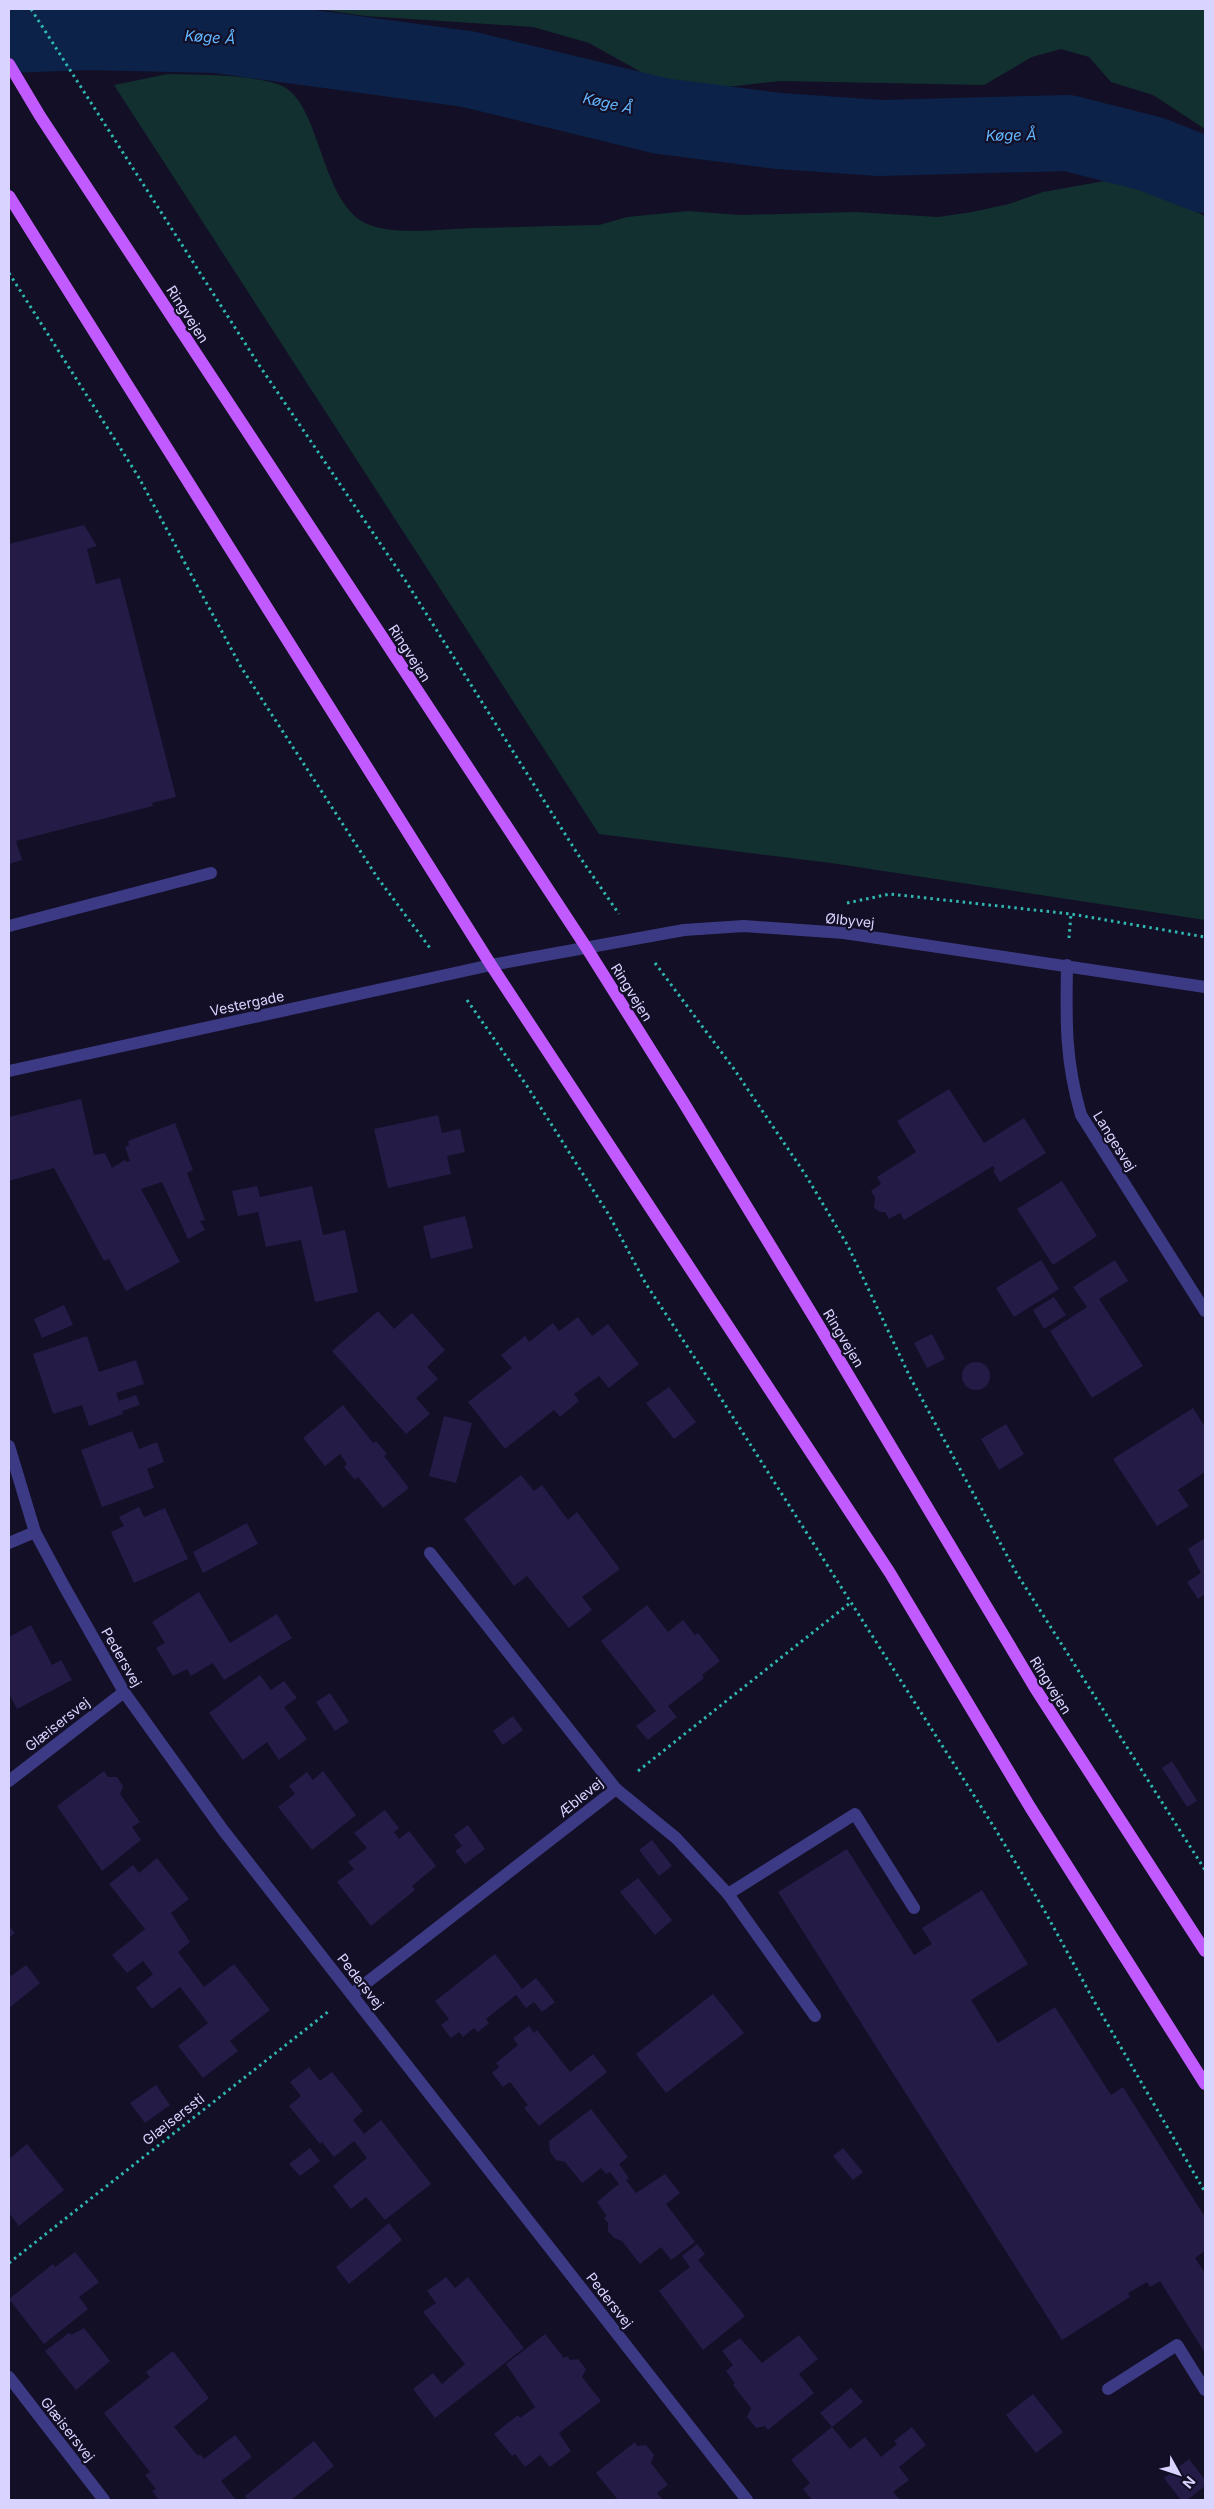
<svg xmlns="http://www.w3.org/2000/svg" width="1214" height="2509" font-family="Inter,sans-serif">
  <style>
    .green { fill: #12302f }
    .lines { fill: none; stroke-linecap: round; stroke-linejoin: round }
    .river { stroke: #0c2248; stroke-width: 76 }
    .building { fill: #241b47 }
    .path { stroke: #2fb8b0; stroke-width: 3; stroke-dasharray: 2.5 4; stroke-linecap: butt }
    .minor { stroke: #3d3a85; stroke-width: 12 }
    .major { stroke: #c25bff; stroke-width: 12 }
    .labels { text-anchor: middle; dominant-baseline: central; stroke-width: 4.5; stroke-linejoin: round; paint-order: stroke }
    .street-label { font-size: 14px; fill: #d9d4ff; stroke: #130f26 }
    .water-label { font-size: 15px; font-style: italic; fill: #62b6ff; stroke: #130f26 }
  </style>
  <rect width="100%" height="100%" fill="#130f26"/>
  <g class="green">
    <path d="M317,9H1205V129L1153,95L1111,82L1089,57L1061,49L1032,57L984,85L780,81L709,89L657,81L589,43L533,27L365,16Z"/>
    <path d="M168,74C199,75 251,74 280,85C321,101 319,199 365,223C390,236 445,229 474,228C516,227 557,226 599,225L627,217L688,211L739,215L855,212L938,217L972,212L1009,204L1043,192L1116,179L1160,195L1205,216V920L831,863L599,834L114,85Z"/>
  </g>
  <g class="lines">
    <path class="river" d="M9,35L87,32L217,35L467,69L661,116L779,131L880,138L1068,133L1151,154L1205,175"/>
  </g>
  <g class="building">
    <path d="M84,525L97,546L87,549L96,584L120,578L176,797L152,803L153,806L16,841L22,860L9,864V544Z"/>
    <path d="M949,1089L984,1143L1024,1118L1046,1153L1000,1182L993,1171L995,1170L993,1166L904,1220L900,1213L889,1219L885,1212H880L874,1208L875,1197L871,1191L881,1184L877,1177L916,1152L897,1121Z"/>
    <path d="M81,1099L94,1155L105,1153L112,1168L125,1160L127,1162L130,1161L125,1147L129,1145L128,1141L175,1123L193,1170L187,1173L205,1220L200,1221L205,1230L188,1239L162,1182L141,1189L180,1262L126,1291L109,1259L104,1261L54,1168L9,1181V1117Z"/>
    <path d="M438,1115L442,1133L460,1129L465,1152L447,1156L451,1174L388,1188L374,1129Z"/>
    <path d="M1062,1181L1097,1236L1053,1265L1017,1209Z"/>
    <path d="M257,1186L260,1197L312,1186L323,1235L345,1230L358,1292L315,1302L301,1240L266,1247L258,1212L238,1216L232,1191Z"/>
    <path d="M465,1216L473,1248L431,1259L423,1226Z"/>
    <path d="M1041,1260L1059,1289L1014,1317L996,1288Z"/>
    <path d="M1115,1260L1128,1281L1099,1299L1143,1366L1092,1398L1050,1331L1087,1307L1073,1287Z"/>
    <path d="M1054,1297L1066,1315L1044,1329L1033,1310Z"/>
    <path d="M64,1305L73,1325L42,1338L34,1319Z"/>
    <path d="M378,1311L394,1329L412,1313L445,1350L427,1367L438,1379L416,1398L430,1414L406,1434L332,1351Z"/>
    <path d="M578,1317L592,1336L608,1324L639,1364L609,1388L599,1376L574,1394L579,1401L560,1417L554,1410L505,1449L468,1402L512,1368L501,1355L525,1336L529,1342L553,1323L559,1331Z"/>
    <path d="M932,1334L945,1359L927,1368L914,1343Z"/>
    <path d="M87,1336L99,1372L136,1360L144,1384L116,1393L119,1401L136,1395L140,1405L122,1411L123,1414L89,1426L82,1405L53,1414L33,1354Z"/>
    <circle cx="976" cy="1376" r="14"/>
    <path d="M669,1387L696,1422L674,1439L646,1403Z"/>
    <path d="M343,1405L373,1443L376,1441L387,1454L384,1456L409,1488L383,1508L358,1477L355,1480L344,1467L347,1464L340,1454L325,1466L303,1438Z"/>
    <path d="M1193,1408L1205,1427V1472L1178,1490L1189,1506L1157,1526L1113,1459Z"/>
    <path d="M444,1416L472,1423L456,1483L429,1476Z"/>
    <path d="M1006,1424L1024,1454L999,1470L981,1439Z"/>
    <path d="M132,1431L139,1449L157,1442L164,1462L147,1469L154,1488L102,1507L81,1450Z"/>
    <path d="M521,1475L534,1491L542,1485L568,1520L577,1512L620,1569L582,1597L592,1610L569,1628L527,1576L514,1586L464,1519Z"/>
    <path d="M139,1507L144,1517L165,1508L188,1559L134,1583L111,1532L124,1526L119,1517Z"/>
    <path d="M247,1523L258,1544L203,1573L193,1552Z"/>
    <path d="M1205,1538V1594L1198,1599L1187,1582L1201,1573L1188,1549Z"/>
    <path d="M199,1592L230,1643L277,1614L292,1638L224,1680L213,1663L191,1676L187,1669L173,1676L156,1648L165,1643L152,1622Z"/>
    <path d="M647,1605L668,1632L683,1620L695,1635L698,1633L720,1661L702,1675L704,1678L668,1706L677,1717L648,1740L636,1726L656,1711L601,1641Z"/>
    <path d="M31,1625L52,1665L61,1660L72,1680L17,1709L9,1693V1637Z"/>
    <path d="M260,1675L271,1690L284,1681L297,1698L284,1707L307,1739L279,1760L267,1742L243,1760L209,1713Z"/>
    <path d="M330,1693L349,1722L335,1731L316,1702Z"/>
    <path d="M513,1716L523,1730L503,1745L493,1731Z"/>
    <path d="M1172,1761L1197,1801L1187,1807L1162,1768Z"/>
    <path d="M104,1771L108,1777H117L123,1786L120,1794L140,1822L132,1827L141,1840L102,1871L57,1806Z"/>
    <path d="M323,1771L356,1815L312,1850L278,1807L295,1794L289,1786L307,1772L313,1780Z"/>
    <path d="M385,1810L399,1828L394,1832L399,1839L409,1831L436,1866L412,1886L415,1890L371,1926L337,1882L354,1869L348,1862L367,1848L354,1833Z"/>
    <path d="M468,1825L485,1849L465,1864L455,1851L462,1846L454,1835Z"/>
    <path d="M652,1840L672,1866L659,1876L639,1850Z"/>
    <path d="M847,1849L914,1955L932,1944L922,1928L982,1890L1028,1964L971,2000L998,2043L1055,2007L1111,2095L1123,2087L1205,2217V2251L1195,2258L1205,2273V2353L1160,2281L1150,2287L1147,2282L1128,2293L1130,2297L1062,2340L778,1892Z"/>
    <path d="M157,1858L189,1899L171,1913L190,1942L178,1952L204,1987L234,1964L270,2010L230,2041L238,2051L203,2078L178,2046L208,2023L180,1987L152,2009L136,1988L153,1974L143,1961L127,1973L112,1955L145,1929L109,1884L133,1865L139,1873Z"/>
    <path d="M638,1878L672,1920L655,1935L620,1892Z"/>
    <path d="M9,1926L15,1933L9,1938Z"/>
    <path d="M495,1954L522,1989L536,1978L555,2002L542,2012L534,2002L526,2008L516,1995L486,2019L489,2023L478,2032L474,2028L463,2037L459,2032L451,2038L441,2025L449,2019L435,2001Z"/>
    <path d="M26,1965L40,1983L9,2008V1974L11,1976Z"/>
    <path d="M713,1994L744,2033L666,2093L636,2054Z"/>
    <path d="M529,2026L534,2033L537,2030L570,2072L593,2054L607,2072L539,2126L524,2108L528,2105L510,2082L503,2087L492,2073L499,2067L496,2063L518,2045L513,2038Z"/>
    <path d="M309,2067L320,2081L332,2072L363,2111L353,2120L364,2134L381,2120L431,2184L385,2220L366,2197L351,2209L333,2186L367,2158L354,2141L334,2157L322,2142L320,2144L289,2106L301,2096L290,2082Z"/>
    <path d="M156,2085L170,2105L145,2123L130,2103Z"/>
    <path d="M591,2109L628,2157L619,2164L629,2178L626,2180L636,2193L665,2174L680,2193L666,2204L695,2242L671,2260L661,2247L640,2264L622,2241L614,2238L608,2231V2223L604,2218L607,2216L597,2202L619,2184L610,2172L606,2174L601,2168L582,2183L565,2162L556,2160L550,2152L549,2141Z"/>
    <path d="M27,2144L64,2190L19,2226L9,2213V2159Z"/>
    <path d="M310,2148L320,2161L300,2176L289,2164Z"/>
    <path d="M843,2148L863,2172L853,2180L833,2156Z"/>
    <path d="M389,2223L402,2240L349,2284L336,2267Z"/>
    <path d="M697,2244L705,2254L698,2260L745,2316L703,2350L659,2291L690,2267L682,2256Z"/>
    <path d="M75,2252L99,2282L79,2297L88,2309L44,2344L9,2299L53,2264L55,2267Z"/>
    <path d="M446,2277L455,2288L468,2277L524,2348L435,2418L413,2389L433,2373L442,2384L465,2364L423,2312L436,2303L427,2291Z"/>
    <path d="M84,2328L110,2361L76,2390L45,2351L69,2333L71,2335Z"/>
    <path d="M545,2334L564,2358L567,2356L570,2360L578,2359L586,2369L582,2377L601,2401L559,2433L571,2451L550,2467L540,2455L525,2467L515,2454L512,2456L494,2434L518,2415L520,2418L535,2407L506,2364Z"/>
    <path d="M799,2335L818,2359L799,2374L814,2393L768,2430L765,2426L756,2428L747,2417L751,2408L733,2385L735,2383L726,2371L733,2365L722,2351L740,2338L762,2363Z"/>
    <path d="M173,2351L209,2398L174,2427L198,2456L200,2454L204,2459L235,2435L252,2457L221,2481L236,2500H159L152,2491L156,2489L145,2475L150,2472L104,2413L150,2377L146,2372Z"/>
    <path d="M851,2388L863,2402L832,2427L820,2413Z"/>
    <path d="M1033,2394L1063,2432L1036,2453L1006,2415Z"/>
    <path d="M832,2427L850,2449L865,2437L881,2457L897,2444L894,2441L912,2427L926,2445L899,2467L909,2480L893,2492L900,2500H812L803,2489L810,2483L791,2460Z"/>
    <path d="M314,2441L334,2466L291,2500H248L245,2496Z"/>
    <path d="M635,2442L637,2446L646,2445L654,2455L651,2463L668,2485L657,2493L663,2500H618L596,2473Z"/>
    <path d="M1189,2459L1205,2480V2486L1187,2500H1181L1164,2478Z"/>
  </g>
  <g class="lines">
    <g class="path">
      <path d="M31,9L257,362L405,580L577,853L619,914"/>
      <path d="M9,273L138,476L241,667L377,877L430,948"/>
      <path d="M847,903L890,894L1071,914L1205,937"/>
      <path d="M1069,938L1071,914"/>
      <path d="M655,963L734,1069L805,1174L848,1246L910,1377L1017,1574L1205,1870"/>
      <path d="M467,1000L527,1086L609,1215L646,1284L708,1378L994,1827L1043,1908L1094,2001L1205,2192"/>
      <path d="M638,1771L850,1603"/>
      <path d="M9,2263L329,2011"/>
    </g>
    <g class="minor">
      <path d="M9,926L211,873"/>
      <path d="M1067,965C1066,1021 1065,1060 1081,1115L1205,1311"/>
      <path d="M9,1071L491,965L684,930L744,926L844,933L1205,987"/>
      <path d="M9,1446L35,1532L64,1586L124,1692L223,1830L747,2500"/>
      <path d="M9,1543L35,1532"/>
      <path d="M9,1781L124,1692"/>
      <path d="M616,1789L676,1838L728,1894L815,2016"/>
      <path d="M728,1894L855,1814L914,1908"/>
      <path d="M352,1994L616,1789L430,1553"/>
      <path d="M9,2377L104,2500"/>
      <path d="M1108,2389L1177,2345L1205,2390"/>
    </g>
    <g class="major">
      <path d="M9,64L40,116L586,947L682,1100L818,1324L1035,1688L1205,1951"/>
      <path d="M9,196L491,965L890,1573L1030,1807L1205,2084"/>
    </g>
  </g>
  <g class="labels">
    <g class="street-label">
      <text transform="translate(188 314) rotate(57)">Ringvejen</text>
      <text transform="translate(410 653) rotate(57)">Ringvejen</text>
      <text transform="translate(850 920) rotate(6)">Ølbyvej</text>
      <text transform="translate(632 992) rotate(58)">Ringvejen</text>
      <text transform="translate(247 1003) rotate(-12)">Vestergade</text>
      <text transform="translate(1115 1141) rotate(58)">Langesvej</text>
      <text transform="translate(844 1338) rotate(59)">Ringvejen</text>
      <text transform="translate(122 1657) rotate(60)">Pedersvej</text>
      <text transform="translate(1051 1685) rotate(58)">Ringvejen</text>
      <text transform="translate(57 1724) rotate(-38)">Glæisersvej</text>
      <text transform="translate(580 1797) rotate(-39)">Æblevej</text>
      <text transform="translate(361 1981) rotate(52)">Pedersvej</text>
      <text transform="translate(173 2119) rotate(-38)">Glæiserssti</text>
      <text transform="translate(610 2300) rotate(52)">Pedersvej</text>
      <text transform="translate(68 2429) rotate(52)">Glæisersvej</text>
    </g>
    <g class="water-label">
      <text transform="translate(210 37) rotate(4)">Køge Å</text>
      <text transform="translate(608 103) rotate(13)">Køge Å</text>
      <text transform="translate(1011 135) rotate(-1)">Køge Å</text>
    </g>
  </g>
  <rect width="1214" height="2509" fill="none" stroke="#d9d4ff" stroke-width="20"/>
  <g transform="translate(1179 2474) rotate(130)" stroke="#130f26" stroke-width="4" paint-order="stroke">
  <path d="M0-4L9 19L0 12L-9 19Z" fill="#d9d4ff"/>
  <text y="-8" font-size="14" font-weight="bold" text-anchor="middle" fill="#d9d4ff">N</text>
  </g>
</svg>
